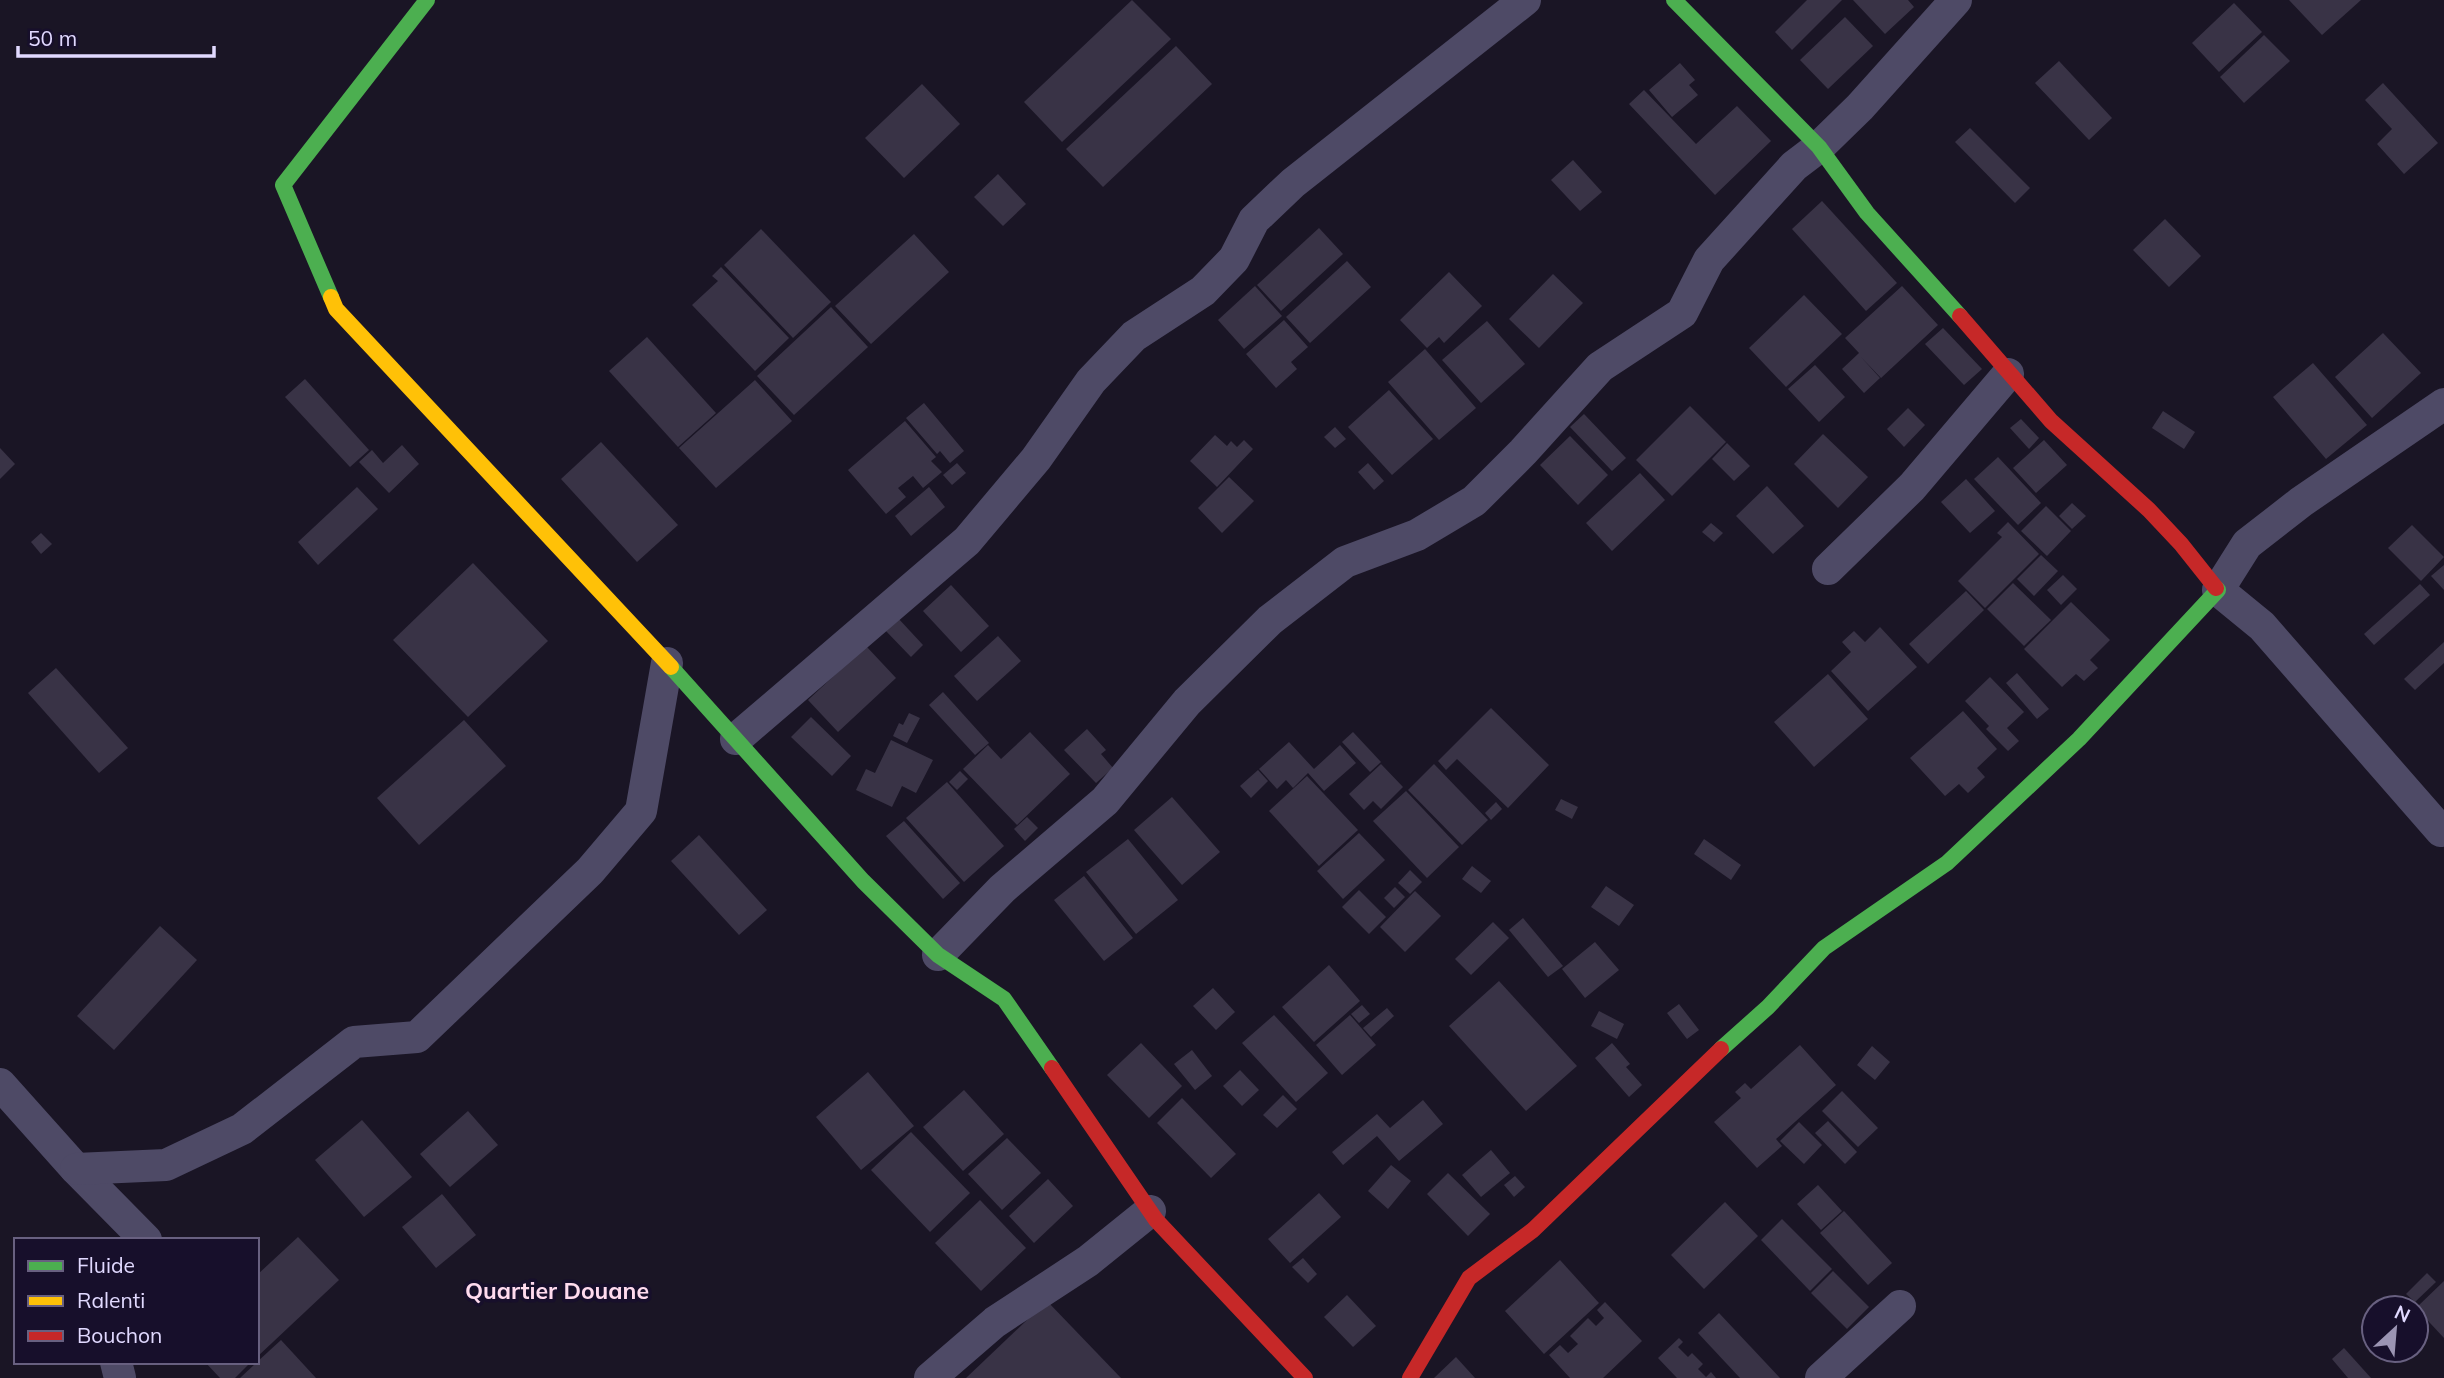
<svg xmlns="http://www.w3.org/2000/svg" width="2444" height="1378" font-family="Mulish,sans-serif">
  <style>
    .building { fill: #393346 }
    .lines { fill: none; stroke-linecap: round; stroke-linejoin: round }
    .street { stroke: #4e4a66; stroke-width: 32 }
    .fast { stroke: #4caf50; stroke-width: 16 }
    .slow { stroke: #ffc107; stroke-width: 16 }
    .jam { stroke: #c62828; stroke-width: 16 }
    .labels { text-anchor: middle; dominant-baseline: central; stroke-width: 7; stroke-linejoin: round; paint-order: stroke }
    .neighbourhood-label { font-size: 23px; font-weight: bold; fill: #ffdbee; stroke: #170f2b }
  </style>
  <rect width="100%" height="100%" fill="#1a1525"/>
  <g class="building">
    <path d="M1132,0L1171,39L1062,142L1024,102Z"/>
    <path d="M1807,0H1842L1792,50L1775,32Z"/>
    <path d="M1853,0H1908L1914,7L1885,34Z"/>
    <path d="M2289,0H2361L2322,35Z"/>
    <path d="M2234,3L2262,32L2219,72L2192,43Z"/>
    <path d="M1845,17L1873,46L1828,89L1800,60Z"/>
    <path d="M2264,35L2290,61L2244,103L2220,77Z"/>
    <path d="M1176,46L1212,84L1103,187L1066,149Z"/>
    <path d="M2059,61L2112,118L2089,140L2035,83Z"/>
    <path d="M1680,63L1695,80L1689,85L1698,95L1672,117L1649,90Z"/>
    <path d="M2383,83L2438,143L2404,174L2377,144L2392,129L2365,100Z"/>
    <path d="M922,84L960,124L904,178L865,138Z"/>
    <path d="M1644,90L1696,144L1737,106L1771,141L1715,195L1629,104Z"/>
    <path d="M1970,128L2030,188L2015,203L1955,142Z"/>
    <path d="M1573,160L1602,192L1580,211L1551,180Z"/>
    <path d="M998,174L1026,204L1003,226L974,197Z"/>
    <path d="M1822,201L1897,283L1866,311L1792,229Z"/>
    <path d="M2165,219L2201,256L2169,287L2133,250Z"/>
    <path d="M1319,228L1343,254L1281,311L1257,285Z"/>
    <path d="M761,229L831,302L793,338L724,265Z"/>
    <path d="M914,234L949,272L871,344L835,306Z"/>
    <path d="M1347,261L1371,287L1310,343L1286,317Z"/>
    <path d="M721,267L789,338L755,371L692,305L718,281L712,276Z"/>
    <path d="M1449,272L1482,306L1444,343L1439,337L1427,348L1400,320Z"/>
    <path d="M1553,274L1583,303L1539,348L1509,319Z"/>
    <path d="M1255,286L1282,316L1244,349L1218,320Z"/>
    <path d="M1902,286L1938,325L1881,378L1861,357L1880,378L1864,393L1842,369L1859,353L1845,338Z"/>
    <path d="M1804,295L1842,334L1786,387L1749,348Z"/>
    <path d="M831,307L868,347L794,415L757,376Z"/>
    <path d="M1284,320L1308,347L1291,362L1297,369L1276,388L1246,354Z"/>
    <path d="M1487,321L1525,364L1481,403L1442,360Z"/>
    <path d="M1943,328L1982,369L1964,385L1925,344Z"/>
    <path d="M2383,333L2421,373L2372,418L2335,377Z"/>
    <path d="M647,337L716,413L678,447L609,371Z"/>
    <path d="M1425,349L1476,408L1439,440L1388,382Z"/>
    <path d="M2313,363L2367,425L2326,459L2273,397Z"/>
    <path d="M1815,365L1845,397L1819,422L1788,389Z"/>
    <path d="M305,379L369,450L350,467L285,397Z"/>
    <path d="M755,380L792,421L716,488L679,448Z"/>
    <path d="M1389,390L1433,439L1392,475L1348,427Z"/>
    <path d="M924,403L964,451L950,463L940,451L937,454L906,418Z"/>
    <path d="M1690,406L1726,442L1672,496L1636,460Z"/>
    <path d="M1908,408L1925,425L1904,447L1887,429Z"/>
    <path d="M2163,411L2195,432L2184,449L2152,428Z"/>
    <path d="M1584,414L1626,458L1612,471L1570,427Z"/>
    <path d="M2021,419L2039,438L2029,449L2010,428Z"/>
    <path d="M905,421L936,457L931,461L942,472L923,488L913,476L898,488L906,497L886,514L848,470Z"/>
    <path d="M1335,427L1346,439L1335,448L1324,437Z"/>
    <path d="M1823,434L1868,477L1838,508L1794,464Z"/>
    <path d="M1215,435L1227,446L1231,441L1237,447L1244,440L1253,449L1217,487L1190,461Z"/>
    <path d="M1570,436L1608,475L1578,505L1540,465Z"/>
    <path d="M2044,440L2067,465L2036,493L2013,468Z"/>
    <path d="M601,442L678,525L637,562L561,479Z"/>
    <path d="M1727,443L1750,466L1734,481L1712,459Z"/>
    <path d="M402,445L419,464L389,493L359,462L372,450L383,463Z"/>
    <path d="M0,448L15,464L0,479Z"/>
    <path d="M1998,457L2041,503L2018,525L1974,479Z"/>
    <path d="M957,463L966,473L952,485L943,475Z"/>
    <path d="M1368,463L1384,481L1374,490L1358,472Z"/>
    <path d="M1640,473L1665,500L1612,551L1586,523Z"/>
    <path d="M1229,477L1254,501L1222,533L1198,508Z"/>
    <path d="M1966,479L1995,511L1970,533L1941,502Z"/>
    <path d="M1767,486L1804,526L1773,554L1736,516Z"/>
    <path d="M357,487L378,509L318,565L298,542Z"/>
    <path d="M929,487L945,507L911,536L895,516Z"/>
    <path d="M2072,503L2086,516L2072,529L2059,516Z"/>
    <path d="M2046,506L2071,531L2047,556L2021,531Z"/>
    <path d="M2008,522L2039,554L1985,608L1958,581L2002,537L1997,533Z"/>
    <path d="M1711,523L1723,533L1714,542L1702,532Z"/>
    <path d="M2412,525L2444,557L2421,581L2388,548Z"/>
    <path d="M41,533L52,544L41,554L31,542Z"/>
    <path d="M2041,555L2058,571L2034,596L2017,579Z"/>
    <path d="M473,563L548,641L468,717L393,640Z"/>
    <path d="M2444,565V590L2431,576Z"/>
    <path d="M2063,575L2077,589L2061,605L2047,590Z"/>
    <path d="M2013,583L2051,620L2024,646L1987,609Z"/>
    <path d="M2420,584L2430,595L2374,645L2364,634Z"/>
    <path d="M951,585L989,626L961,652L923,611Z"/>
    <path d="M1966,591L1984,610L1928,664L1909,644Z"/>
    <path d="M2071,602L2110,640L2090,660L2098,668L2084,681L2076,674L2062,687L2024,649Z"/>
    <path d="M897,617L923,645L911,657L884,629Z"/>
    <path d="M1880,627L1917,667L1868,711L1831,671L1851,652L1842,642L1854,631L1865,642Z"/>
    <path d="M998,636L1021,661L977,701L954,676Z"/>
    <path d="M2444,642V663L2415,690L2404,679Z"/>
    <path d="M866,646L896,678L838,732L808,700Z"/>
    <path d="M56,668L128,748L99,773L28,693Z"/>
    <path d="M2017,673L2049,709L2037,719L2006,683Z"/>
    <path d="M1828,674L1868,719L1814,767L1774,722Z"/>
    <path d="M1990,677L2024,712L2007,728L2019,741L2008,751L1986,729L1989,726L1965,701Z"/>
    <path d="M943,692L989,743L975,755L929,705Z"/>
    <path d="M1491,708L1549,765L1508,808L1457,759L1446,770L1438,761Z"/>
    <path d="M1963,711L1997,749L1977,768L1985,777L1968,793L1959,784L1945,796L1910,758Z"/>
    <path d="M909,713L920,718L907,743L893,736L899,723L903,725Z"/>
    <path d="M811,717L851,756L832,776L791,737Z"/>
    <path d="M464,720L506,766L419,845L377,798Z"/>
    <path d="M1087,729L1106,750L1101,754L1113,768L1096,783L1064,750Z"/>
    <path d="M1030,732L1070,774L1017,825L963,769L988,745L1001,759Z"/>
    <path d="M1353,732L1381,762L1370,772L1342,742Z"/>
    <path d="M891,740L933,760L916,793L902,786L892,807L856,790L866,769L875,773Z"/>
    <path d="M1289,742L1314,769L1340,745L1356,763L1324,791L1308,773L1293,788L1286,780L1277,789L1259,769Z"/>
    <path d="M1381,764L1403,787L1381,809L1373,801L1364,810L1349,794Z"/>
    <path d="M1434,764L1488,820L1462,845L1408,790Z"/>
    <path d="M1258,770L1268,781L1251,798L1240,786Z"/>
    <path d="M960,771L968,779L957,790L949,782Z"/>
    <path d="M1307,776L1358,830L1319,866L1269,811Z"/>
    <path d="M947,782L1004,846L964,882L906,818Z"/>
    <path d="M1406,791L1459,847L1427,878L1373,821Z"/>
    <path d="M1172,797L1220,852L1182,885L1134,830Z"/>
    <path d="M1561,799L1578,807L1572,819L1555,810Z"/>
    <path d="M1496,802L1502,809L1491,820L1485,813Z"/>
    <path d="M1027,817L1038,828L1025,841L1014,829Z"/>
    <path d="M904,821L960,883L943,899L886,836Z"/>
    <path d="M1359,833L1385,860L1343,899L1317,871Z"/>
    <path d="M699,835L767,910L739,935L671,861Z"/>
    <path d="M1128,839L1178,900L1136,934L1086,872Z"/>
    <path d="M1704,839L1741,865L1731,880L1694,854Z"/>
    <path d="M1472,866L1491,881L1481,893L1462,879Z"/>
    <path d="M1410,870L1422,882L1410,894L1398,883Z"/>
    <path d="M1084,876L1133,938L1104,961L1054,900Z"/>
    <path d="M1606,886L1634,905L1619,926L1591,907Z"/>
    <path d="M1395,887L1405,897L1394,908L1384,898Z"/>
    <path d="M1359,890L1386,917L1369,934L1342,907Z"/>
    <path d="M1415,891L1441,916L1405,952L1380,927Z"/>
    <path d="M1523,918L1563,966L1548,977L1509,930Z"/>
    <path d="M1493,922L1509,938L1471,975L1455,959Z"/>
    <path d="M160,926L197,960L114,1050L77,1016Z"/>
    <path d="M1595,942L1619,970L1585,998L1562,969Z"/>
    <path d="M1329,965L1360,1001L1314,1042L1282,1007Z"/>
    <path d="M1499,981L1577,1066L1526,1111L1449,1026Z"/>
    <path d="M1213,988L1235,1012L1216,1030L1193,1006Z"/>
    <path d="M1679,1004L1699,1030L1687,1039L1667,1013Z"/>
    <path d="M1362,1005L1370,1014L1359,1023L1351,1014Z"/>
    <path d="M1387,1008L1394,1016L1371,1037L1363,1028Z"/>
    <path d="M1599,1011L1624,1024L1617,1039L1591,1026Z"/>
    <path d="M1274,1015L1328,1073L1296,1102L1242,1043Z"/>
    <path d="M1350,1015L1376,1045L1342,1075L1316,1045Z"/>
    <path d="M1141,1043L1182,1086L1149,1118L1107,1075Z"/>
    <path d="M1612,1043L1630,1064L1626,1067L1642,1085L1629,1097L1595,1058Z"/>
    <path d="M1800,1045L1836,1085L1776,1139L1782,1146L1757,1168L1714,1122L1741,1098L1735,1092L1745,1083L1751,1089Z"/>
    <path d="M1872,1046L1890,1062L1875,1080L1857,1065Z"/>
    <path d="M1192,1050L1212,1076L1195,1090L1174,1064Z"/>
    <path d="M1240,1070L1259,1090L1242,1106L1223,1086Z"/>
    <path d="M868,1072L914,1126L861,1170L816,1117Z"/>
    <path d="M964,1090L1004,1134L963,1171L923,1127Z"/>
    <path d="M1842,1091L1878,1128L1858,1147L1822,1111Z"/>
    <path d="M1283,1095L1297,1109L1277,1128L1263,1115Z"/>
    <path d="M1182,1098L1236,1154L1211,1178L1157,1123Z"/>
    <path d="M1423,1100L1443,1124L1399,1161L1377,1136L1343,1165L1332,1152L1377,1114L1390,1128Z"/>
    <path d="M468,1111L498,1145L450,1187L420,1154Z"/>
    <path d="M362,1120L412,1177L364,1217L315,1160Z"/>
    <path d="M1828,1121L1857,1152L1845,1164L1815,1133Z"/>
    <path d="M1799,1122L1822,1145L1804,1164L1780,1141Z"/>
    <path d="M911,1132L970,1193L930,1232L871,1170Z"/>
    <path d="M1007,1138L1041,1173L1002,1210L968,1174Z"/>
    <path d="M1491,1150L1510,1173L1481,1197L1462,1175Z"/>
    <path d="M1391,1165L1411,1181L1388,1209L1368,1191Z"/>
    <path d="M1448,1173L1490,1214L1468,1236L1427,1194Z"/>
    <path d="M1515,1176L1525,1187L1514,1197L1504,1185Z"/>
    <path d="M1048,1179L1073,1206L1034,1243L1009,1216Z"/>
    <path d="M1818,1185L1842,1211L1821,1230L1797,1204Z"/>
    <path d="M1319,1193L1341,1217L1290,1263L1268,1239Z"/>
    <path d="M442,1194L476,1235L436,1268L402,1227Z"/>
    <path d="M980,1200L1026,1248L981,1291L935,1243Z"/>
    <path d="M1725,1202L1758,1236L1704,1289L1671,1255Z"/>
    <path d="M1844,1211L1892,1263L1868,1285L1820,1233Z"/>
    <path d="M1782,1219L1832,1269L1810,1291L1761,1240Z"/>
    <path d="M298,1237L339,1280L257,1357V1275Z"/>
    <path d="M1303,1258L1317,1274L1308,1283L1292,1267Z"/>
    <path d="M1560,1260L1599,1303L1544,1354L1505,1311Z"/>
    <path d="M1833,1271L1869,1307L1847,1329L1811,1293Z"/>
    <path d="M2427,1273L2436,1282L2415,1302L2406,1294Z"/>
    <path d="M2444,1281V1338L2416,1308Z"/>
    <path d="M1347,1295L1376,1326L1353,1347L1324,1317Z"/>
    <path d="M1047,1301L1121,1378H966Z"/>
    <path d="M1605,1302L1642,1341L1603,1378H1570L1549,1355L1560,1345L1568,1353L1578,1344L1570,1336L1588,1318L1596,1326L1604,1318L1597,1310Z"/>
    <path d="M1719,1313L1780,1378H1740L1698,1333Z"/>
    <path d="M1679,1338L1683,1342L1678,1347L1688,1357L1692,1353L1703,1364L1698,1369L1706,1377L1711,1372L1716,1378H1677L1658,1358Z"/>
    <path d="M281,1340L316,1378H240L257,1362Z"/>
    <path d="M2344,1348L2371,1378H2348L2332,1359Z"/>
    <path d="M1456,1357L1475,1378H1434Z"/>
    <path d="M205,1362H251L235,1378H220Z"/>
  </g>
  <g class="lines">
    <g class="street">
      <path d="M1828,569L1912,487L2008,374"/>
      <path d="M736,739L967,541L1036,459L1091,381L1134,336L1203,291L1234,259L1254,220L1293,183L1525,0"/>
      <path d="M2441,831L2262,626L2218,590L2247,544L2301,502L2444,404"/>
      <path d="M938,955L1002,889L1105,801L1187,702L1270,620L1345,562L1417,535L1474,501L1523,452L1600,367L1682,313L1709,260L1794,166L1819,147L1860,107L1956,0"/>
      <path d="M0,1084L76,1169L146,1240"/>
      <path d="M76,1169L166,1165L242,1129L354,1042L417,1037L590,871L641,811L667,663"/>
      <path d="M116,1362L120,1378"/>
      <path d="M930,1378L995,1322L1088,1261L1150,1211"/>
      <path d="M1821,1378L1900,1306"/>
    </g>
    <g class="fast">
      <path d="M1674,0L1819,147L1867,213L1960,316"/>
      <path d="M331,297L283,185L427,0"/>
      <path d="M671,667L863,881L938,955L1004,999L1052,1068"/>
      <path d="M1721,1049L1768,1007L1824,948L1947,863L2079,739L2218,590L2216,588"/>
    </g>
    <path class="slow" d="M331,297L336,309L671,667"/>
    <g class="jam">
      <path d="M1960,316L2051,421L2149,510L2181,544L2216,588"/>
      <path d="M1052,1068L1156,1220L1305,1378"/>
      <path d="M1410,1378L1469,1278L1533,1230L1721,1049"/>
    </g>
  </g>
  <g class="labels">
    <g class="neighbourhood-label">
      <text x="557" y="1290">Quartier Douane</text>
    </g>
  </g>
  <rect x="14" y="1238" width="245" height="126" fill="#170f2b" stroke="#686080" stroke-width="2"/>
  <rect x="28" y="1261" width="35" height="10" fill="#4caf50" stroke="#686080" stroke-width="2"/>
  <text x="77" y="1273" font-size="21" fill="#e1d9ff">Fluide</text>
  <rect x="28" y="1296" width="35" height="10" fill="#ffc107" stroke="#686080" stroke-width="2"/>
  <text x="77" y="1308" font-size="21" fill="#e1d9ff">Ralenti</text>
  <rect x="28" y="1331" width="35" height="10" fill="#c62828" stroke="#686080" stroke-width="2"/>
  <text x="77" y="1343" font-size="21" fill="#e1d9ff">Bouchon</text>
  <g transform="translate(2395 1329) rotate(26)"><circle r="33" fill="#170f2b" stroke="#686080" stroke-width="2"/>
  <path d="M0-5L12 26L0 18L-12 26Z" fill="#9b94b3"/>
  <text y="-10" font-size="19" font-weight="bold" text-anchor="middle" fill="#e1d9ff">N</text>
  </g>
  <path d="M18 46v10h196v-10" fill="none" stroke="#e1d9ff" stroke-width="3.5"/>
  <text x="28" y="46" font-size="21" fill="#e1d9ff" stroke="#170f2b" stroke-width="5" paint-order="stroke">50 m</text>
</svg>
